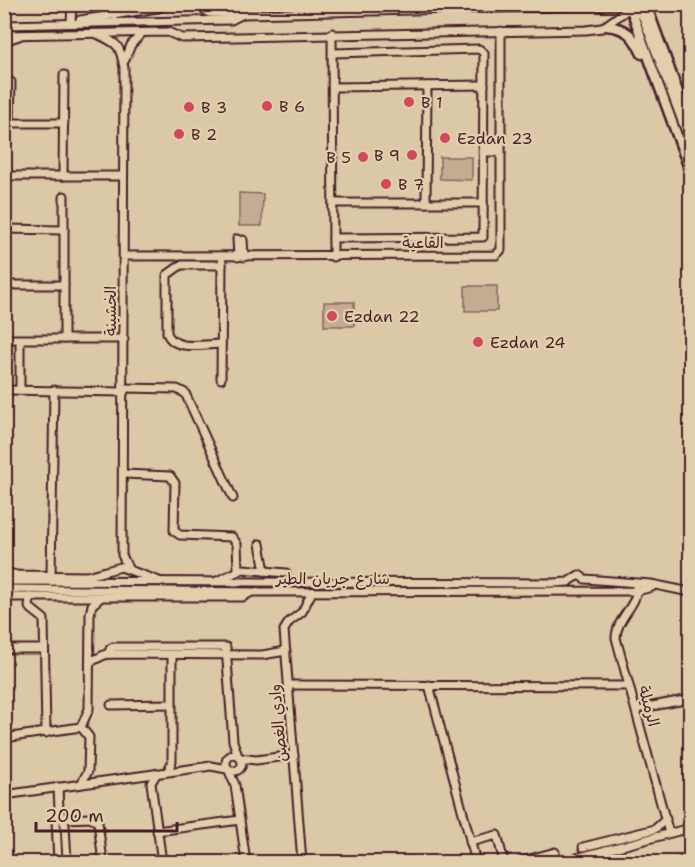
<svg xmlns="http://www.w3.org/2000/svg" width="695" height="867" font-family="'Shantell Sans','Playpen Sans Arabic',sans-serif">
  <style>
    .green { fill: #c3ac92; stroke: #86665e; stroke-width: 1.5 }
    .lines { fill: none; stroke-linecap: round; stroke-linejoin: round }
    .minor-casing { stroke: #4a1f2b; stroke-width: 11 }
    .major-casing { stroke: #4a1f2b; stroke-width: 13 }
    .minor { stroke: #e1cfac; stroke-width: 7 }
    .major { stroke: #e1cfac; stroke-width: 8 }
    .poi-dot { fill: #d1495b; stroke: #e1cfac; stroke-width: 2 }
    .labels { text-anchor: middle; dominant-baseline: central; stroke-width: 4.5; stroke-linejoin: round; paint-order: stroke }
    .poi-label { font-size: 16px; fill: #4a1f2b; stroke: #e1cfac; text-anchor: start }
    .street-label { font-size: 16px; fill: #4a1f2b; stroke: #e1cfac }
  </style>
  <rect width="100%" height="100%" fill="#dbc8a7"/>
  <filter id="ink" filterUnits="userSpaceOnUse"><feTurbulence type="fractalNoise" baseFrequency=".0167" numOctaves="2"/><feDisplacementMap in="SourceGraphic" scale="12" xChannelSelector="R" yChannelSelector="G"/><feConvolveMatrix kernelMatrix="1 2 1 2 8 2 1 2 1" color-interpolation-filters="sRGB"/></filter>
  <g filter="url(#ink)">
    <g class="green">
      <path d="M440,157H472V180L440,179Z"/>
      <path d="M239,193L263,194L262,226H239Z"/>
      <rect x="465" y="286" width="32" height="25"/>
      <rect x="324" y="302" width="30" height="24"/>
    </g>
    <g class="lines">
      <g class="minor-casing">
        <g id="minor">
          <path d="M198,4L209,13L243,14L629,5"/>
          <path d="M80,20L158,8L169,4"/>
          <path d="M71,22L72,4"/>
          <path d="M4,25L231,20L243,14"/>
          <path d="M332,33L333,257"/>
          <path d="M97,34C118,44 120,44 124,68L122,555L128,568"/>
          <path d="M4,35L168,32L182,38L586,30L602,28L634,5"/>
          <path d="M4,41L19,36"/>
          <path d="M333,53L479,49L484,53L483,237L333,238"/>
          <path d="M125,60L131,45L142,33"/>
          <path d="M333,87L484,85"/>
          <path d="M4,123H64"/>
          <path d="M10,123L11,82"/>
          <path d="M483,147L501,146"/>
          <path d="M483,152H501"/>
          <path d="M4,176H123"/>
          <path d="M63,176L64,75"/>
          <path d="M333,203H483"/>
          <path d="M426,203L427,86"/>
          <path d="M4,229L64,230"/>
          <path d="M237,239L238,257"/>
          <path d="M243,240L244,257"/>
          <path d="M124,256L496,255L501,250V31"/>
          <path d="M4,285H64"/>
          <path d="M4,339H124"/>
          <path d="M64,339V196"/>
          <path d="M221,344C205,344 174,352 167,333V275L181,265H222"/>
          <path d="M221,379L222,262"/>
          <path d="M124,388L177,389L185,393L233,498"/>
          <path d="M4,390L124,392"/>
          <path d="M20,390V340"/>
          <path d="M124,474L170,476L175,483L174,531L180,535L232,537L237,544L238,570"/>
          <path d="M260,544L265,571"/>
          <path d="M4,572L17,575L87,576L121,567L159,581"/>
          <path d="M51,576L54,390"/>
          <path d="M4,581L553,583L568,582L579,575L585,579L651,584L690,592"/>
          <path d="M217,581L243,569L286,573"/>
          <path d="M636,588C639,604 616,618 616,638L669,833"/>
          <path d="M4,589L254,592L637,591L652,587"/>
          <path d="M4,597H243L250,593"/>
          <path d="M30,597L29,607L44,619L46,733"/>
          <path d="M4,649H40"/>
          <path d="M109,654L110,649L113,647H226L233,741L238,756"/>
          <path d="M90,662L106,654L262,655L286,651"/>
          <path d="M289,685L629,686"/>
          <path d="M429,685L476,862"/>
          <path d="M111,705L172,704"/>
          <path d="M636,709L690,699"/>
          <path d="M4,738L81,727"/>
          <circle cx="234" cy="763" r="8"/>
          <path d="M240,758L256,760L294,755"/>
          <path d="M168,771L172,761V655"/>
          <path d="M229,771L235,785L246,862"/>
          <path d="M157,773L151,783L162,862"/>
          <path d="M81,784L88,771L89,737L81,727L89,709L90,614L92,605L100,598"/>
          <path d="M58,787L59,810L65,825L67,862"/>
          <path d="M4,795L211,766L227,769"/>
          <path d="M64,819L90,818L98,822L103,862"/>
          <path d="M157,831L240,820"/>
          <path d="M470,842L497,835L504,862"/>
          <path d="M583,847L655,829L666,819"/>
          <path d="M606,850L609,862"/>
          <path d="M58,862L56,820L59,810"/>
          <path d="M302,862L284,630L289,622L302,612L312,592"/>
          <path d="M519,862L555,852"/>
          <path d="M561,862L690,828"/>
          <path d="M680,862L690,860"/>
        </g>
      </g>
      <g class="major-casing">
        <g id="major">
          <path d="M629,4L690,171"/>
          <path d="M646,4L689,122"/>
          <path d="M629,5L643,16L690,141"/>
          <path d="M602,6L604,4"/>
          <path d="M606,26C627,28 633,35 642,54"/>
        </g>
      </g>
      <use href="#minor" class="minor"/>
      <use href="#major" class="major"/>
    </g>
  </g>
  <g class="poi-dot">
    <circle cx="409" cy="102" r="6"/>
    <circle cx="267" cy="106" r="6"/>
    <circle cx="189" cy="107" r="6"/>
    <circle cx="179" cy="134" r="6"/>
    <circle cx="445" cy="138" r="6"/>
    <circle cx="412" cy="155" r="6"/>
    <circle cx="363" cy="157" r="6"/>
    <circle cx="386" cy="184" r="6"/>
    <circle cx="332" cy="316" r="6"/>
    <circle cx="478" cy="342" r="6"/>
  </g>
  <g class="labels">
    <g class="poi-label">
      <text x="421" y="102">B 1</text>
      <text x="279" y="106">B 6</text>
      <text x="201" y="107">B 3</text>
      <text x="191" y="134">B 2</text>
      <text x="457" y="138">Ezdan 23</text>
      <text x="400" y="155" text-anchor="end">B 9</text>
      <text x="351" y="157" text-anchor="end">B 5</text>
      <text x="398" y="184">B 7</text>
      <text x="344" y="316">Ezdan 22</text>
      <text x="490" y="342">Ezdan 24</text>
    </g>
    <g class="street-label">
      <text x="423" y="242">القاعية</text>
      <text transform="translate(110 311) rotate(-90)">الخشينة</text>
      <text x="333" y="578">شارع جريان الطير</text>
      <text transform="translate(649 706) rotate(75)">الرميلة</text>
      <text transform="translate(278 723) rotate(-95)">وادي الغصن</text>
    </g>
  </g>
  <rect width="695" height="867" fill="none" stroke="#e1cfac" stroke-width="24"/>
  <rect x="12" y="12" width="671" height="843" fill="none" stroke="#4a1f2b" stroke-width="2" filter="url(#ink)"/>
  <path d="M36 822v9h141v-9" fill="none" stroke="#4a1f2b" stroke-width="3"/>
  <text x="45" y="822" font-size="18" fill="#4a1f2b" stroke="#e1cfac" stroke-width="4.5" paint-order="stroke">200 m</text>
</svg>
